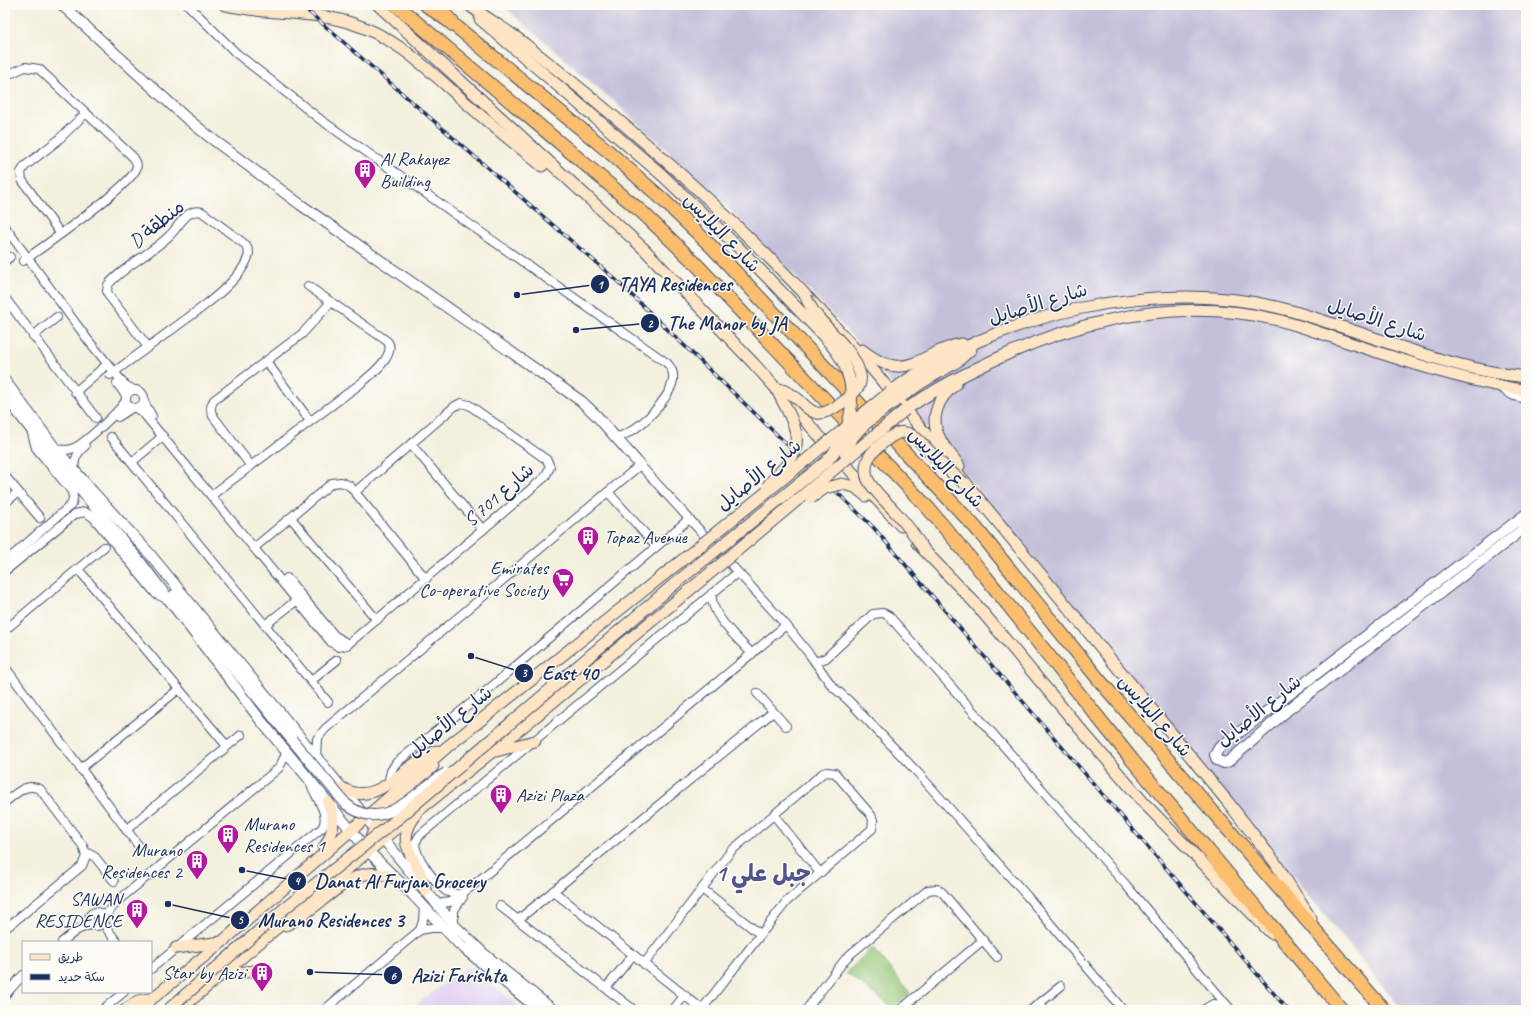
<svg xmlns="http://www.w3.org/2000/svg" width="1531" height="1015" font-family="Caveat,'Playpen Sans Arabic',sans-serif">
  <style>
    .built { fill: #e2d4f3 }
    .industrial { fill: #c5c0da }
    .green { fill: #92c575; stroke: #567a6a }
    .lines { fill: none; stroke-linecap: round; stroke-linejoin: round }
    .minor-casing { stroke: #3c4c71; stroke-width: 10 }
    .tertiary-casing { stroke: #3c4c71; stroke-width: 12 }
    .secondary-casing { stroke: #3c4c71; stroke-width: 13 }
    .trunk-casing { stroke: #3c4c71; stroke-width: 15 }
    .motorway-casing { stroke: #3c4c71; stroke-width: 16 }
    .minor { stroke: #fff; stroke-width: 8 }
    .tertiary { stroke: #fff; stroke-width: 10 }
    .secondary { stroke: #fde5c5; stroke-width: 11 }
    .trunk { stroke: #fbbd6e; stroke-width: 13 }
    .motorway { stroke: #fbbd6e; stroke-width: 14 }
    .rail-casing { stroke: #1b2f5e; stroke-width: 3.5 }
    .rail { stroke: #fdfcf7; stroke-width: 2; stroke-dasharray: 6; stroke-linecap: butt }
    .tertiary-bridge-casing { stroke: #3c4c71; stroke-width: 12; stroke-linecap: butt }
    .secondary-bridge-casing { stroke: #3c4c71; stroke-width: 13; stroke-linecap: butt }
    .tertiary-bridge { stroke: #fff; stroke-width: 10 }
    .secondary-bridge { stroke: #fde5c5; stroke-width: 11 }
    .labels { text-anchor: middle; dominant-baseline: central; stroke-width: 3; stroke-linejoin: round; paint-order: stroke }
    .poi-label { font-size: 19px; fill: #1b2f5e; stroke: #fdfcf7; text-anchor: start }
    .street-label { font-size: 19px; fill: #1b2f5e; stroke: #fdfcf7 }
    .district-label { font-size: 23px; font-weight: bold; fill: #51548c; stroke: #fdfcf7 }
    .leader { fill: none; stroke: #1b2f5e; stroke-width: 1.5 }
    .callout-dot { fill: #1b2f5e; stroke: #fdfcf7; stroke-width: 1.5 }
    .mark-label { font-size: 12px; text-anchor: middle; font-weight: bold; fill: #fff }
    .callout-label { font-size: 20px; text-anchor: middle; font-weight: bold; fill: #1b2f5e; stroke: #fdfcf7; stroke-width: 3; stroke-linejoin: round; paint-order: stroke }
  </style>
  <rect width="100%" height="100%" fill="#fdfcf7"/>
  <filter id="ink" filterUnits="userSpaceOnUse"><feTurbulence type="fractalNoise" baseFrequency=".025" numOctaves="2"/><feDisplacementMap in="SourceGraphic" scale="8" xChannelSelector="R" yChannelSelector="G"/><feConvolveMatrix kernelMatrix="1 2 1 2 8 2 1 2 1" color-interpolation-filters="sRGB"/></filter>
  <filter id="wash" filterUnits="userSpaceOnUse"><feTurbulence type="fractalNoise" baseFrequency=".012" numOctaves="4" result="noise"/><feDisplacementMap in="SourceGraphic" scale="16" xChannelSelector="R" yChannelSelector="G"/><feGaussianBlur stdDeviation="0.9" result="paint"/><feColorMatrix in="noise" values="0 0 0 0 0 0 0 0 0 0 0 0 0 0 0 0 0 1.4 0 .05"/><feComposite in="paint" operator="in"/></filter>
  <g filter="url(#wash)">
    <rect width="100%" height="100%" fill="#f4f0de"/>
    <path class="built" d="M467,965L524,1010H410Z"/>
    <path class="industrial" d="M502,5H1526V1010H1402L861,346L788,268L717,197L620,107Z"/>
    <path class="green" d="M872,947L910,993L893,1008L846,973Z"/>
  </g>
  <g filter="url(#ink)">
    <g class="lines">
      <g class="minor-casing">
        <g id="minor">
          <path d="M188,5L236,53L321,120L667,363C672,368 674,373 673,380C670,400 634,437 614,437"/>
          <path d="M5,76L25,67L39,69L133,157C136,161 138,164 136,169C130,186 43,247 23,261"/>
          <path d="M5,227L88,340L125,385L134,390"/>
          <path d="M60,233L22,180L21,172L25,166L57,141L86,113"/>
          <path d="M5,261L10,257"/>
          <path d="M5,298L96,418"/>
          <path d="M33,336L57,317"/>
          <path d="M266,361L310,421"/>
          <path d="M110,375L200,309C216,297 246,273 249,253L246,245L202,212C187,207 179,227 169,236C153,252 120,269 108,285L107,291L109,296L148,347"/>
          <path d="M117,383L126,396"/>
          <circle cx="135" cy="399" r="9"/>
          <path d="M75,392L104,367"/>
          <path d="M144,402L152,416"/>
          <path d="M136,408L144,414L331,642L339,647L347,645L545,477L550,467L547,460L469,405L461,403L455,406L355,492"/>
          <path d="M118,417L132,408"/>
          <path d="M111,437L328,702"/>
          <path d="M411,444L483,530"/>
          <path d="M55,448C61,450 68,451 74,448C84,444 121,410 126,400"/>
          <path d="M132,462L163,436"/>
          <path d="M251,466L213,416C210,410 210,406 214,400L302,334L331,302"/>
          <path d="M75,471C73,460 77,453 85,446"/>
          <path d="M5,476L40,518"/>
          <path d="M608,492L655,545"/>
          <path d="M212,495L360,384C370,376 398,354 387,341L308,286"/>
          <path d="M5,503L18,492"/>
          <path d="M291,518L377,620"/>
          <path d="M255,547L332,483L341,482L350,486L426,579"/>
          <path d="M5,562L71,505C74,499 74,494 70,489L36,448L31,430"/>
          <path d="M78,569L227,746"/>
          <path d="M5,571L75,514L85,512L93,517L156,594L169,600"/>
          <path d="M287,578L334,635L348,644"/>
          <path d="M712,593C709,615 738,638 752,654"/>
          <path d="M265,625L301,597"/>
          <path d="M5,630L104,547"/>
          <path d="M815,662L826,658L873,614L883,613L889,616L1126,885L1231,1010"/>
          <path d="M5,667L138,845"/>
          <path d="M311,681L337,660"/>
          <path d="M757,693L786,726"/>
          <path d="M316,757L317,739L325,729L640,465L786,625L810,655L832,686L848,700L918,773L1027,896L1123,1010"/>
          <path d="M80,769L179,689"/>
          <path d="M388,784L391,771L396,763L484,693L689,519"/>
          <path d="M5,802C16,794 26,782 40,789L83,846L86,856L82,866L5,929"/>
          <path d="M774,815L820,873"/>
          <path d="M126,830L241,735"/>
          <path d="M86,852L95,857L114,881"/>
          <path d="M702,889L760,934"/>
          <path d="M553,891L703,1010"/>
          <path d="M461,894C456,894 451,894 446,891C435,883 415,856 415,843L420,835L737,573"/>
          <path d="M436,904L450,902L471,887L786,625"/>
          <path d="M500,906L634,1010"/>
          <circle cx="96" cy="919" r="7"/>
          <path d="M103,918L120,899L279,768L287,752"/>
          <path d="M519,919L773,712"/>
          <path d="M103,920L107,929L117,942"/>
          <path d="M454,925V910L463,897"/>
          <path d="M420,930L423,921L424,906"/>
          <path d="M62,942L77,930L92,924"/>
          <path d="M644,964L731,851L823,773L827,772L835,773L871,815L873,820L872,829L787,901L706,1004"/>
          <path d="M151,969L322,828C331,815 315,797 311,784"/>
          <path d="M606,988L633,955"/>
          <path d="M5,995L23,975"/>
          <path d="M1040,1003L1045,1010"/>
          <path d="M102,1010L124,992"/>
          <path d="M324,1010L420,930L431,928H443"/>
          <path d="M673,1010L684,996"/>
          <path d="M806,1010L847,957L928,890L937,889L942,892L997,957"/>
          <path d="M900,1010L983,940"/>
          <path d="M1031,1010L1061,986"/>
          <path d="M1203,1010L1213,1004L1226,1005"/>
        </g>
      </g>
      <g class="tertiary-casing">
        <g id="tertiary">
          <path d="M62,5L185,117L211,138L301,205L581,401L596,415L640,465"/>
          <path d="M5,381L55,448L93,492L149,553L454,925L484,954L553,1010"/>
          <path d="M1501,387L1514,395L1526,398"/>
          <path d="M5,396L41,442L141,563L262,722L368,851L413,895L460,945L539,1010"/>
          <path d="M1526,514L1219,748L1215,755L1217,760L1224,763L1229,761L1289,709L1526,527"/>
          <path d="M174,595L292,740"/>
        </g>
      </g>
      <g class="secondary-casing">
        <g id="secondary">
          <path d="M225,5C267,15 311,10 351,23C400,38 434,76 472,108C494,128 519,146 542,166"/>
          <path d="M378,5L644,249L754,364L901,526"/>
          <path d="M469,5C487,19 508,30 526,45C650,142 777,255 878,376L1227,801L1274,861L1311,919"/>
          <path d="M480,19L662,175L737,246L796,307"/>
          <path d="M862,350C908,386 919,352 962,344"/>
          <path d="M956,384C938,397 928,419 941,441C946,450 953,457 959,466"/>
          <path d="M890,392C995,313 1161,275 1288,310C1367,332 1444,369 1526,377"/>
          <path d="M897,400L921,383L958,361L971,349"/>
          <path d="M905,410C936,388 970,371 1005,355C1097,314 1197,295 1296,325C1352,343 1407,364 1465,378C1485,383 1505,388 1526,390"/>
          <path d="M842,484L855,487L866,496"/>
          <path d="M917,543L974,602L1070,717L1144,803L1271,933"/>
          <path d="M496,751L535,741"/>
          <path d="M342,788C379,810 404,762 437,751"/>
          <path d="M415,816C391,848 423,861 425,891"/>
          <path d="M368,846L375,827L433,766"/>
          <path d="M324,848C334,832 336,820 328,802"/>
          <path d="M286,925C313,912 336,884 362,875C372,872 383,874 393,877"/>
          <path d="M176,948L222,942"/>
          <path d="M221,975L262,970"/>
          <path d="M125,1010L138,1001L148,999"/>
          <path d="M138,1010L222,942L447,747L686,557"/>
          <path d="M179,1010L384,838L493,751L703,579"/>
        </g>
      </g>
      <g class="trunk-casing">
        <g id="trunk">
          <path d="M396,5L643,213L695,263L928,508L985,576L1133,761L1342,1010"/>
          <path d="M426,5L453,24L608,151L660,197L711,246L976,528L1100,681L1384,1010"/>
        </g>
      </g>
      <g class="motorway-casing">
        <path id="motorway" d="M436,5L453,24"/>
      </g>
      <use href="#minor" class="minor"/>
      <use href="#tertiary" class="tertiary"/>
      <use href="#secondary" class="secondary"/>
      <use href="#trunk" class="trunk"/>
      <use href="#motorway" class="motorway"/>
      <g class="rail-casing">
        <path id="rail" d="M301,5L616,280L873,527L1288,1010"/>
      </g>
      <use href="#rail" class="rail"/>
      <g class="tertiary-bridge-casing">
        <path id="tertiary-bridge" d="M292,740L346,804C385,836 414,791 446,773"/>
      </g>
      <g class="secondary-bridge-casing">
        <g id="secondary-bridge">
          <path d="M776,388C783,390 789,392 795,397C803,402 807,411 817,413C829,415 853,396 859,386C861,381 861,376 859,371C849,341 817,326 806,297"/>
          <path d="M845,452C853,428 878,415 897,400"/>
          <path d="M768,486C774,476 784,470 790,460C807,436 786,410 776,388"/>
          <path d="M811,498L825,488L842,484"/>
          <path d="M924,550C916,537 908,526 898,515C889,504 875,493 868,480C864,471 866,459 873,452C902,424 907,427 932,454C942,465 953,474 964,483"/>
          <path d="M686,557L890,392"/>
          <path d="M703,579L905,410"/>
          <path d="M168,1010L285,908L400,817L678,581L827,461C854,431 861,385 836,351C824,335 809,321 796,307"/>
        </g>
      </g>
      <use href="#tertiary-bridge" class="tertiary-bridge"/>
      <use href="#secondary-bridge" class="secondary-bridge"/>
    </g>
  </g>
  <defs>
    <g id="building-pin" transform="scale(1.15)"><path d="M0 17L-7.5 6A9.5 9.5 0 1 1 7.5 6Z" fill="#b5179e" stroke="#fdfcf7"/><path d="M-4-6H4V6H1V3H-1V6H-4ZM-2.5-4.3h1.7v1.8h-1.7ZM.8-4.3h1.7v1.8H.8ZM-2.5-1h1.7V.8h-1.7ZM.8-1h1.7V.8H.8Z" fill="#fff"/></g>
    <g id="supermarket-pin" transform="scale(1.15)"><path d="M0 17L-7.5 6A9.5 9.5 0 1 1 7.5 6Z" fill="#b5179e" stroke="#fdfcf7"/><path d="M-6-5.5h2.5l.6 2H6L4.5 2H-2.5L-4.4-4H-6ZM-1.5 3.2a1.3 1.3 0 1 0 .1 0ZM3 3.2a1.3 1.3 0 1 0 .1 0Z" fill="#fff"/></g>
  </defs>
  <g fill-rule="evenodd">
    <use href="#building-pin" x="365" y="170"/>
    <use href="#building-pin" x="588" y="537"/>
    <use href="#supermarket-pin" x="563" y="579"/>
    <use href="#building-pin" x="501" y="795"/>
    <use href="#building-pin" x="228" y="835"/>
    <use href="#building-pin" x="197" y="861"/>
    <use href="#building-pin" x="137" y="910"/>
    <use href="#building-pin" x="262" y="973"/>
  </g>
  <g class="labels">
    <g class="poi-label">
      <text x="380" y="159">Al Rakayez<tspan x="380" dy="22">Building</tspan></text>
      <text x="604" y="537">Topaz Avenue</text>
      <text x="548" y="568" text-anchor="end">Emirates<tspan x="548" dy="22">Co-operative Society</tspan></text>
      <text x="516" y="795">Azizi Plaza</text>
      <text x="244" y="824">Murano<tspan x="244" dy="22">Residences 1</tspan></text>
      <text x="182" y="850" text-anchor="end">Murano<tspan x="182" dy="22">Residences 2</tspan></text>
      <text x="122" y="899" text-anchor="end">SAWAN<tspan x="122" dy="22">RESIDENCE</tspan></text>
      <text x="246" y="973" text-anchor="end">Star by Azizi</text>
    </g>
    <g class="street-label">
      <text transform="translate(157 224) rotate(-39)">D منطقة</text>
      <text transform="translate(722 233) rotate(46)">شارع اليلايس</text>
      <text transform="translate(1038 304) rotate(-17)">شارع الأصايل</text>
      <text transform="translate(1377 320) rotate(18)">شارع الأصايل</text>
      <text transform="translate(946 468) rotate(47)">شارع اليلايس</text>
      <text transform="translate(759 475) rotate(-39)">شارع الأصايل</text>
      <text transform="translate(499 495) rotate(-41)">S 701 شارع</text>
      <text transform="translate(1259 711) rotate(-39)">شارع الأصايل</text>
      <text transform="translate(1155 716) rotate(49)">شارع اليلايس</text>
      <text transform="translate(450 722) rotate(-39)">شارع الأصايل</text>
    </g>
    <g class="district-label">
      <text x="763" y="873">جبل علي 1</text>
    </g>
  </g>
  <path class="leader" d="M517 295L600 284M576 330L650 323M471 656L524 673M242 870L297 881M168 904L240 920M310 972L393 975"/>
  <g class="callout-dot">
    <circle cx="517" cy="295" r="4"/>
    <circle cx="576" cy="330" r="4"/>
    <circle cx="471" cy="656" r="4"/>
    <circle cx="242" cy="870" r="4"/>
    <circle cx="168" cy="904" r="4"/>
    <circle cx="310" cy="972" r="4"/>
    <circle cx="600" cy="284" r="10"/>
    <circle cx="650" cy="323" r="10"/>
    <circle cx="524" cy="673" r="10"/>
    <circle cx="297" cy="881" r="10"/>
    <circle cx="240" cy="920" r="10"/>
    <circle cx="393" cy="975" r="10"/>
  </g>
  <g class="mark-label">
    <text x="600" y="289">1</text>
    <text x="650" y="328">2</text>
    <text x="524" y="677">3</text>
    <text x="297" y="885">4</text>
    <text x="240" y="924">5</text>
    <text x="393" y="980">6</text>
  </g>
  <g class="callout-label">
    <text x="675" y="291">TAYA Residences</text>
    <text x="727" y="330">The Manor by JA</text>
    <text x="570" y="680">East 40</text>
    <text x="400" y="888">Danat Al Furjan Grocery</text>
    <text x="331" y="927">Murano Residences 3</text>
    <text x="459" y="982">Azizi Farishta</text>
  </g>
  <rect width="1531" height="1015" fill="none" stroke="#fdfcf7" stroke-width="20"/>
  <rect x="22" y="941" width="130" height="52" fill="#fdfcf7" stroke="#a3aaba"/>
  <rect x="30" y="954" width="20" height="6" fill="#fde5c5" stroke="#a3aaba"/>
  <text x="58" y="961" font-size="12" fill="#1b2f5e">طريق</text>
  <rect x="30" y="974" width="20" height="6" fill="#1b2f5e" stroke="#a3aaba"/>
  <text x="58" y="981" font-size="12" fill="#1b2f5e">سكة حديد</text>
</svg>
